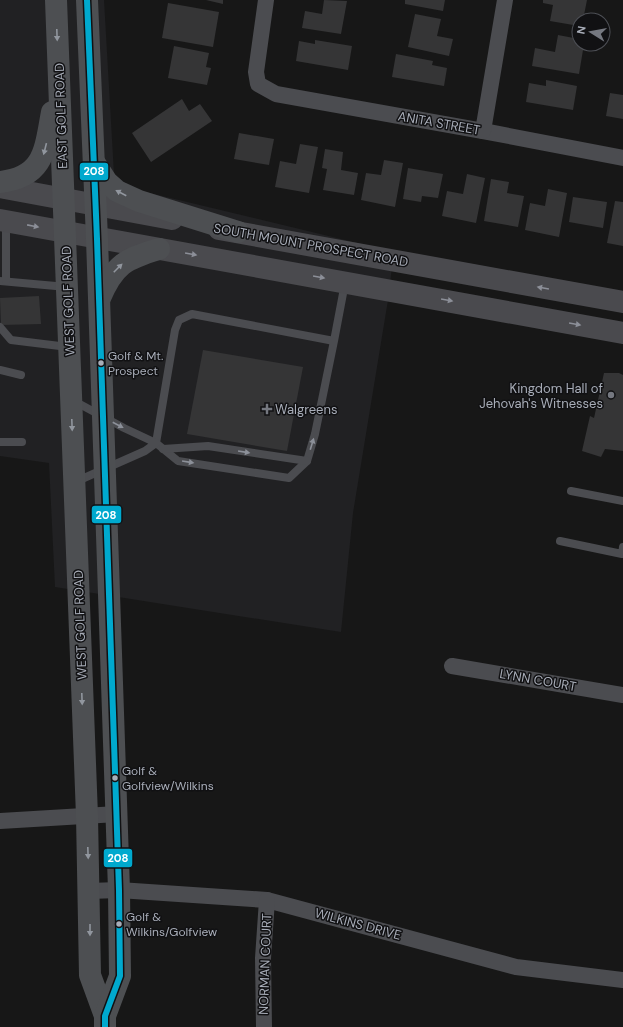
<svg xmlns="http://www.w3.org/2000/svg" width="623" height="1027" font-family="'DM Sans',sans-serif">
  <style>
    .built { fill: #212123 }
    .building { fill: #353536 }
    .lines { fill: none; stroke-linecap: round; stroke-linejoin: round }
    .service { stroke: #4b4c50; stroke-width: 8 }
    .minor { stroke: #4b4c50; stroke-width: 16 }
    .secondary { stroke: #4a4a4e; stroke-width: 22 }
    .primary { stroke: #4d4f52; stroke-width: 22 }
    .bus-1-casing { stroke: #111113; stroke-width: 9 }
    .bus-1 { stroke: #00a9ce; stroke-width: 6 }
    .oneway { fill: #91969e }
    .oneway2 { fill: #8c8f98 }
    .oneway3 { fill: #8c9099 }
    .bus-dot { fill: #a8adb8; stroke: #111113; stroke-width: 1.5 }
    .poi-dot { fill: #757880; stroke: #111113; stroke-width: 1.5 }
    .labels { text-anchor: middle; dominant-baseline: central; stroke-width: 3; stroke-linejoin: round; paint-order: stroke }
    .bus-label { font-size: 12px; fill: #a8adb8; stroke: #111113; text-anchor: start }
    .street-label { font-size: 13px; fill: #a8adb8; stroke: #111113 }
    .poi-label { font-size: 13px; fill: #a8adb8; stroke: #111113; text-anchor: end }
    .line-badge { stroke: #111113; stroke-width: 1.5 }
    .badge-label { font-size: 11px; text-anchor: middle; font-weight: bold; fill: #fff }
  </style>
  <rect width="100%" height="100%" fill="#171717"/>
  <path class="built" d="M0,0H104L114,174L133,189L374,247L394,250L388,300L353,513L341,632L55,587L49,463L0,456Z"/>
  <g class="building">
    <path d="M206,0H223V4Z"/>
    <path d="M324,0L347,1L341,34L302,28L305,11L322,14Z"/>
    <path d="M405,0H445L443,11L405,4Z"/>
    <path d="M543,0H587L583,20H579V26L550,21L553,5L543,3Z"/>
    <path d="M168,3L219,12L213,47L162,38Z"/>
    <path d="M415,14L441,19L437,36L453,39L449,56L408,47Z"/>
    <path d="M558,35L579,39V44H584L579,74L532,66L535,48L555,52Z"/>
    <path d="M315,40L352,46L348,70L296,61L299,41L315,44Z"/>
    <path d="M174,46L209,53L206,67L211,68L207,85L168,78Z"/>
    <path d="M396,54L433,61L432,65L447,68L444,86L392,77Z"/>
    <path d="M546,80L577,86L573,110L526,102L529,83L546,86Z"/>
    <path d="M610,93L623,95V119L606,116Z"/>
    <path d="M182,99L189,111L200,104L212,121L151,162L132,133Z"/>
    <path d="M239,133L274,139L269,165L234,159Z"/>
    <path d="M300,144L318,147L309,193L275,187L280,161L296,164Z"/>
    <path d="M325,149L343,152L341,170L358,173L354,195L323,190L327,169L322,168Z"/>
    <path d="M384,160L403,163L395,207L361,200L366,173L381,175Z"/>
    <path d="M408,168L443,174L438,198L422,196L421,202L403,199Z"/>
    <path d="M467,174L485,178L476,223L442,216L447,191L463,194Z"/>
    <path d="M491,179L509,182L507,193L524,196L518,227L484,221Z"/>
    <path d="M548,189L567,193L559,237L525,230L530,203L545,206Z"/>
    <path d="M573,197L607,202L603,228L569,222Z"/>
    <path d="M615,201L623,202V246L607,243Z"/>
    <path d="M39,296L41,324L1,325L0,298Z"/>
    <path d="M203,350L303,367L287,451L187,434Z"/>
    <path d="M604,373H619L623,375V451L605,449L601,457L582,451L590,416L594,418Z"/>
  </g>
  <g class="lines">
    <g class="service">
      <path d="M0,281L67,287"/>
      <path d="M6,281V222"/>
      <path d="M0,327L11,340L68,347"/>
      <path d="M334,341L315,434L307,461L289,478L178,461L156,443L175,330L179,320L192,314L334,341L345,283"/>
      <path d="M0,370L21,375"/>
      <path d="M74,401L124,428L156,443L145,451L75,482"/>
      <path d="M0,442H22"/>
      <path d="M163,449L208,446L307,461"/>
      <path d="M571,491L623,501"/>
      <path d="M560,541L622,554L623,547"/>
    </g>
    <g class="minor">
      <path d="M266,0L256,72L258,84L276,94L483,131L623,158"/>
      <path d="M483,131L505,0"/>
      <path d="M452,666L623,695"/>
      <path d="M0,821L117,814"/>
      <path d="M89,891L119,890L267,900L516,967L623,980"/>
      <path d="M264,1027L263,958L267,900"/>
    </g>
    <g class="secondary">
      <path d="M0,187L172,219"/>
      <path d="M0,220L623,333"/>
      <path d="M219,229L623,302"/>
    </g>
    <g class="primary">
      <path d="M56,0L87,816L90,975L105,1016"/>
      <path d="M87,0L97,239L119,890L120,976L105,1016V1027"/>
      <path d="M94,162L107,182L117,191L139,201L238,232"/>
      <path d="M0,182C45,177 45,149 52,112"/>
      <path d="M100,298C114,265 125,259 159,249"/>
    </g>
    <g class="bus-1-casing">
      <path id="bus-1" d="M87,0L97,239L119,890L120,976L105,1016V1027"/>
    </g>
    <use href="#bus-1" class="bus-1"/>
  </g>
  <defs><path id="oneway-solid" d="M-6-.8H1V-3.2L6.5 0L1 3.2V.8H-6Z"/></defs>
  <g class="oneway">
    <use href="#oneway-solid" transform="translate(57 35) rotate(88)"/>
    <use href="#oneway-solid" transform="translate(45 149) rotate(104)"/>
    <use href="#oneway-solid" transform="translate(121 193) rotate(-152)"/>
    <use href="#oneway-solid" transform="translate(118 268) rotate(-45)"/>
    <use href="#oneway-solid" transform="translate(72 425) rotate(88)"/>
    <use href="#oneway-solid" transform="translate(82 699) rotate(88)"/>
    <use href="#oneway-solid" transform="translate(88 853) rotate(88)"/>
    <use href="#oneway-solid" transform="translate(90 930) rotate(90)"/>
  </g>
  <g class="oneway2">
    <use href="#oneway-solid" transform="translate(33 226) rotate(11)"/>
    <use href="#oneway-solid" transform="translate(191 254) rotate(10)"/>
    <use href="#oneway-solid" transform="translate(319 277) rotate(10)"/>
    <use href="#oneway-solid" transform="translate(543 288) rotate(-170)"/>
    <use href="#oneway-solid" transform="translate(447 300) rotate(10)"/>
    <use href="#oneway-solid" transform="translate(575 324) rotate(10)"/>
  </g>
  <g class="oneway3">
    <use href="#oneway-solid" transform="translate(118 425) rotate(28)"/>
    <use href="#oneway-solid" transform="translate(312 444) rotate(-73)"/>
    <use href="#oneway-solid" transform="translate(244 452) rotate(9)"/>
    <use href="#oneway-solid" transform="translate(188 462) rotate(9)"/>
  </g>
  <g class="bus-dot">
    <circle cx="101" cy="363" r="3.5"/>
    <circle cx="115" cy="778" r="3.5"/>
    <circle cx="119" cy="924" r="3.5"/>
  </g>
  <g class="poi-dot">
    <circle cx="611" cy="395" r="4"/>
    <path d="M265 403h4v4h4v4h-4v4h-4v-4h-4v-4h4z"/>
  </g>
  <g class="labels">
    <g class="bus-label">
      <text x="108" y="356">Golf &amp; Mt.<tspan x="108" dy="15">Prospect</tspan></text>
      <text x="122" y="771">Golf &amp;<tspan x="122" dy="15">Golfview/Wilkins</tspan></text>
      <text x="126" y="917">Golf &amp;<tspan x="126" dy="15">Wilkins/Golfview</tspan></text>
    </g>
    <g class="street-label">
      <text transform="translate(61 116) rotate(-92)">EAST GOLF ROAD</text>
      <text transform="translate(439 123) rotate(10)">ANITA STREET</text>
      <text transform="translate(311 245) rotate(10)">SOUTH MOUNT PROSPECT ROAD</text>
      <text transform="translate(68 301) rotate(-92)">WEST GOLF ROAD</text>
      <text transform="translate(80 625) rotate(-92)">WEST GOLF ROAD</text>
      <text transform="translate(538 680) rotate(10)">LYNN COURT</text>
      <text transform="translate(358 924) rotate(15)">WILKINS DRIVE</text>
      <text transform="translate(265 964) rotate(-88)">NORMAN COURT</text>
    </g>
    <g class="poi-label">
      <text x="603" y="388">Kingdom Hall of<tspan x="603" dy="15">Jehovah's Witnesses</tspan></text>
      <text x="275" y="409" text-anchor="start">Walgreens</text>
    </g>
  </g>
  <g class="line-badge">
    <rect x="79" y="162" width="30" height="19" rx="4" fill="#00a9ce"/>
    <rect x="91" y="505" width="31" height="19" rx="4" fill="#00a9ce"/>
    <rect x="103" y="848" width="30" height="20" rx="4" fill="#00a9ce"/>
  </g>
  <g class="badge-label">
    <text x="94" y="175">208</text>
    <text x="106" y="519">208</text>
    <text x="118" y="862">208</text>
  </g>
  <g transform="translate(591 32) rotate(281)"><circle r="19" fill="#111113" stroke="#4d4f55"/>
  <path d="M0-3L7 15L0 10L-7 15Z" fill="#757880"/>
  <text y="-6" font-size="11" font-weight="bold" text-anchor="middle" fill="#a8adb8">N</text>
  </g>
</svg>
